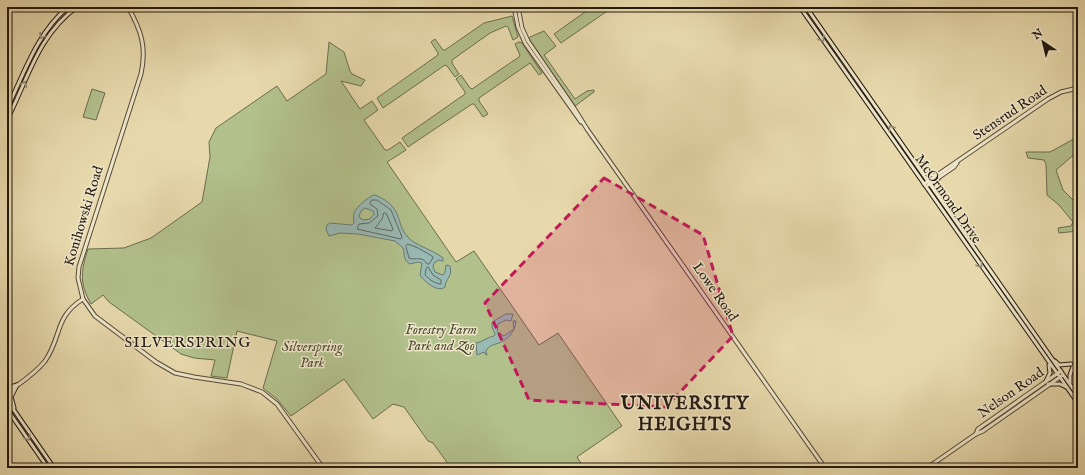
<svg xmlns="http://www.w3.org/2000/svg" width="1085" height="475" font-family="'IM FELL English',serif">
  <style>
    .green { fill: #b2c08c; stroke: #6a6c4e }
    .water { fill: #99b9b3; stroke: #6a7972; fill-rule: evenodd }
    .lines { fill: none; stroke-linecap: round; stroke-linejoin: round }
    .shore { stroke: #5e6962; stroke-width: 1 }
    .tertiary-casing { stroke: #544937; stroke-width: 5 }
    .secondary-casing { stroke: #231910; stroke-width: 5 }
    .tertiary { stroke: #efe6c9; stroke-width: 3 }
    .secondary { stroke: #efe6c9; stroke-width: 3 }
    .oneway { stroke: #938a76 }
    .marked { fill: #c2185b; fill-opacity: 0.2; stroke: #c2185b; stroke-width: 3; stroke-dasharray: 8 5; stroke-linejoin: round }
    .labels { text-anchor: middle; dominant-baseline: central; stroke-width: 3; stroke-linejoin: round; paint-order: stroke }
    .street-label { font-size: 14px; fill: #231910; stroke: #efe6c9 }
    .park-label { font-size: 14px; font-style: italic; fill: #4e4b35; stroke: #efe6c9 }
    .neighbourhood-label { font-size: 15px; letter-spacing: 1px; fill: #231910; stroke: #efe6c9 }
    .district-label { font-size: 18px; font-weight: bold; letter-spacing: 1px; fill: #231910; stroke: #efe6c9 }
  </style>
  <rect width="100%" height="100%" fill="#e7d9ac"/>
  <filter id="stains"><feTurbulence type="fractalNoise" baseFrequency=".005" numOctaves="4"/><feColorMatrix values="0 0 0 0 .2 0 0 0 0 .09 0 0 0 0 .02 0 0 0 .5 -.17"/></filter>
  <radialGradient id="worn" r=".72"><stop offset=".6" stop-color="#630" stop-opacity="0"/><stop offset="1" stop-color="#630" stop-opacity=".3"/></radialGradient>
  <g class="green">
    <path d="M592,7H613L561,43L554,34Z"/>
    <path d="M512,16L518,37L513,40L508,27L506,26L490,33L452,60V63L459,74L455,77L447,66L445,65L383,108L377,98L438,55V53L431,42L435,39L443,50H445L484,23Z"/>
    <path d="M544,31L556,46L544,55L575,99L587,91L594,90V92L575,106L529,40L530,37Z"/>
    <path d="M329,42L344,52L350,71L352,74L365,80L361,86L341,81L360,109L372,101L378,110L364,120L385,150H388L400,142L406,150L387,162L456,262L474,251L539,345L558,333L622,426L577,457L584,468H451L433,443L428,441L404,407L393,404L373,419L344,379L291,416L277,399L263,388L277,341L237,331L227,378L211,376L215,360L194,358L181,354L109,302L103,295L91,304C79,283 81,271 88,249L124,248L151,238L202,202L210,157L209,142L216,128L277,86L287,101L326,74Z"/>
    <path d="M519,42L522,43L542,73L539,75L530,63L479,98V101L488,114L483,117L474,104H472L408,147L402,138L465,94V92L456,79L461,75L470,88L472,89L519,57L520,55L515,44Z"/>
    <path d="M92,89L105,93L96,120L83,117Z"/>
    <path d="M1078,133V154L1077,152L1056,170L1063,190L1078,205V231L1059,233L1058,228L1071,226L1073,222L1059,205L1047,195L1046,164L1044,160L1028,158L1026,152H1050L1072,140Z"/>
  </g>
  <g class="water">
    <path d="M374,195C379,196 381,198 385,200C402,212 396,222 407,236C413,245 434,250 443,258V261L439,260L434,263L433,267L435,272L443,275L445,272L446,265L450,266C453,277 445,279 445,287C438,293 425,282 420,275L422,263L418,262L410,264C403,260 405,255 403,248L395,241L358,234L340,233L329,236L326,229L327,225L330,223L352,225L354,223C354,220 353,217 354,213C357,206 367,198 374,195ZM365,208L373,211L374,214L370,219L363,220L360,218L359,216L361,211Z"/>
    <path d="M506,314H513L511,321L506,320L498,324L497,332L504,336L514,329L513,321H516C515,331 509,339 499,343C493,345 489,345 486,351L487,355H486L484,352L477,355L476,343C483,342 487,337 494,336L495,334L492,327V323L497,319Z"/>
  </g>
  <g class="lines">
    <g class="shore">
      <path d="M372,200H377L391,210L402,237L401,239L357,229L359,224L369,223L378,216L377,209L370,204Z"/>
      <path d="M384,213H386L393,229L392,231L375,228L382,219Z"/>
      <path d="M408,244L418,248L432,256L433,258L429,264H427C422,255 416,261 409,258L406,247Z"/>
      <path d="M428,267L433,275L441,280V284C435,284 429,279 425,275L426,269Z"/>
    </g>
    <g class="tertiary-casing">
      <g id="tertiary">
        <path d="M128,7C141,30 147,47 141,74L79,267L78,278L83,299L95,316L156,362L175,373L194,377L241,384L262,392L277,404L323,468"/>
        <path d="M514,7L518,27L525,43L581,122"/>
        <path d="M518,7L522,28L528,41L574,108L587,129L825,468"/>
        <path d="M924,184L1048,99L1061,92L1078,88"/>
        <path d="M928,185L954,167L957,163"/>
        <path d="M7,393C20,383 35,374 45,361C62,337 54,317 83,299"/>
        <path d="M976,434L978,429L1061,371"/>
        <path d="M927,468L976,434L983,431L1063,375"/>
      </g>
    </g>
    <g class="secondary-casing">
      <g id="secondary">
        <path d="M800,7L1078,403"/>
        <path d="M806,7L1078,396"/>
        <path d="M7,109C24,73 37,33 68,7"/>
        <path d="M7,120C28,79 38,35 77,7"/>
        <path d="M923,172L929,175H936"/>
        <path d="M935,191L938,178"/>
        <path d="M1055,361L1059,365L1071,364"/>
        <path d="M1046,381L1050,373L1049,365"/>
        <path d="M1070,383V375L1073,367"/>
        <path d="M1048,384H1060L1066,387"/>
        <path d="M7,388L17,385"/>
        <path d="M7,400L54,468"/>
        <path d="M14,408L11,397L17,385"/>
        <path d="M7,409L48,468"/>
      </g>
    </g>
    <use href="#tertiary" class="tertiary"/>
    <use href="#secondary" class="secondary"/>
  </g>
  <defs><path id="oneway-chevron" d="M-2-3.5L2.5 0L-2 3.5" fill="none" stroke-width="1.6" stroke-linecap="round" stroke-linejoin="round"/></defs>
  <g class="oneway">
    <use href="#oneway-chevron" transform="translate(42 36) rotate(122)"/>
    <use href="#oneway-chevron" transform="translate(822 39) rotate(55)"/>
    <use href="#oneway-chevron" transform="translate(24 84) rotate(-65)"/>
    <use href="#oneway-chevron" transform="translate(891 128) rotate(-125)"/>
    <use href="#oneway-chevron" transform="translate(980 265) rotate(55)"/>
    <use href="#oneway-chevron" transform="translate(28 438) rotate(55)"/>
  </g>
  <path class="marked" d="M604,178L703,235L733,336L666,407L529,400L485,303Z"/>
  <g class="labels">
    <g class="street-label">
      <text transform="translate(1010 113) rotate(-34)">Stensrud Road</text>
      <text transform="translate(948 199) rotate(55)">McOrmond Drive</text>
      <text transform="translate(84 216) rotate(-73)">Konihowski Road</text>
      <text transform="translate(715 292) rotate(55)">Lowe Road</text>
      <text transform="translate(1011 393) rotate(-35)">Nelson Road</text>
    </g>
    <g class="park-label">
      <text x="441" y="330">Forestry Farm<tspan x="441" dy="16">Park and Zoo</tspan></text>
      <text x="312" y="347">Silverspring<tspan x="312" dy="16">Park</tspan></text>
    </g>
    <g class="neighbourhood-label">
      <text x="188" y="342">SILVERSPRING</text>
    </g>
    <g class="district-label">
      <text x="685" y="404">UNIVERSITY<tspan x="685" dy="21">HEIGHTS</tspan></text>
    </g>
  </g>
  <rect width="1085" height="475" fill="none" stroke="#e7d9ac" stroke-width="24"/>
  <rect x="8" y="8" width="1069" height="459" fill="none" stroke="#231910" stroke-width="2"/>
  <rect x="12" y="12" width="1061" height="451" fill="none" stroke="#231910"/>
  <g transform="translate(1043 42) rotate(325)" stroke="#efe6c9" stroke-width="3" paint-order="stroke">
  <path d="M0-3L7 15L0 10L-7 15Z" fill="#231910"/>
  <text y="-6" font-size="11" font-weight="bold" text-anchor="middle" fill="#231910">N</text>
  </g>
  <rect width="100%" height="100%" filter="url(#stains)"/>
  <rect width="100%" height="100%" fill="url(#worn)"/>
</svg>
